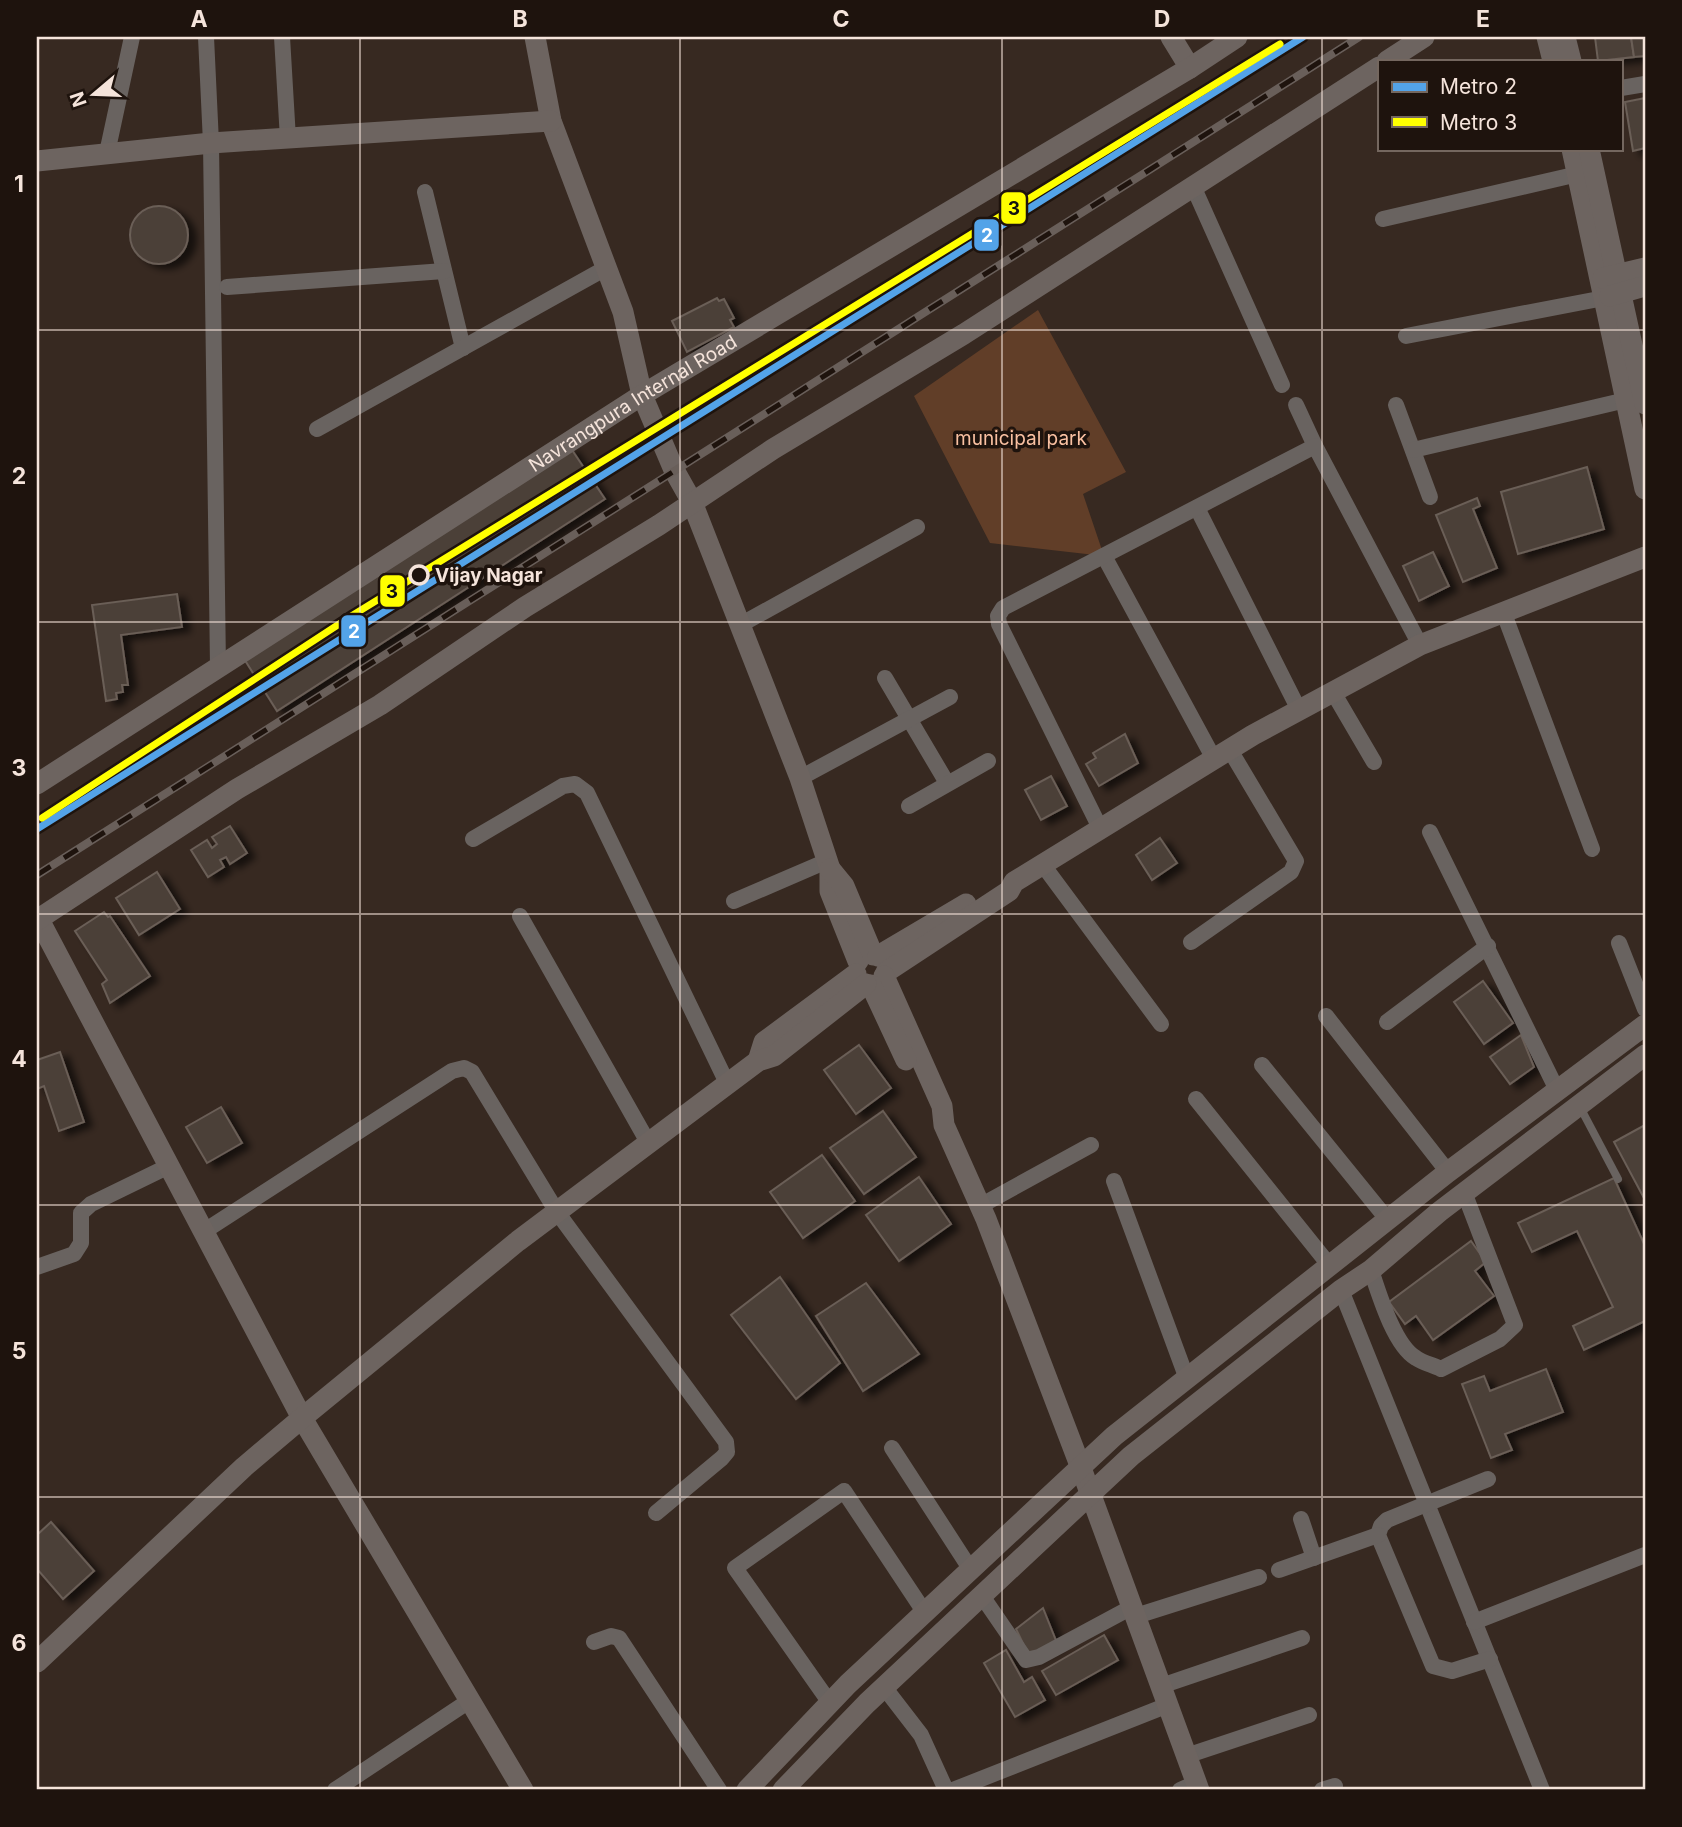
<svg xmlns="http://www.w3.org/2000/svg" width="1682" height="1827" font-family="Inter,sans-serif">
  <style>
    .green { fill: #613e28 }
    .building { fill: #4c4039; stroke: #6a5e57; stroke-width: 2; filter: url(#shadow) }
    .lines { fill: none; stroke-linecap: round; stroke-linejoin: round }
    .lane { stroke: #696360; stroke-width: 8 }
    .street { stroke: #696360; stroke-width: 16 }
    .secondary { stroke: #6d6460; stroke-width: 21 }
    .rail-casing { stroke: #695f5a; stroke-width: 8 }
    .rail { stroke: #1e130d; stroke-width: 5; stroke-dasharray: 16; stroke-linecap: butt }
    .metro-1-casing { stroke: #1e130d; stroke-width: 12 }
    .metro-2-casing { stroke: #1e130d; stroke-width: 12 }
    .metro-1 { stroke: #53a3e8; stroke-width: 7 }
    .metro-2 { stroke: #ff0; stroke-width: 7 }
    .grid { fill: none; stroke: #f5e4db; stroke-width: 2; stroke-opacity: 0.55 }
    .stop-dot { fill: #1e130d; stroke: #f5e4db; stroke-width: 3.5 }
    .labels { text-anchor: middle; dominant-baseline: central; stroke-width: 7; stroke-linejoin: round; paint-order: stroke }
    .street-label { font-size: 19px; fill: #f5e4db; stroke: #1e130d }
    .park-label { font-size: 19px; fill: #fac1a2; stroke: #1e130d }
    .stop-label { font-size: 19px; font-weight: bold; fill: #f5e4db; stroke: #1e130d; text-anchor: start }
    .line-badge { stroke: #1e130d; stroke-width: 2.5 }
    .badge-label { font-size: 19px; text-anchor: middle; font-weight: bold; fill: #fff }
    .pale-badge-label { font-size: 19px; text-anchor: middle; font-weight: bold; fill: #111 }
    .neatline { fill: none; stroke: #f5e4db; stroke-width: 2.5 }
    .grid-label { font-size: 23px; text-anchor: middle; font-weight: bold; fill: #f5e4db }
  </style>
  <defs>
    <filter id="shadow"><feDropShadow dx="8" dy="4.5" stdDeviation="3.5" flood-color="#0009"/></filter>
  </defs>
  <rect width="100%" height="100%" fill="#372921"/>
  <path class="green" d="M1038,310L1126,472L1083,494L1104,556L990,543L914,396Z"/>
  <g class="building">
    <path d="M1595,37H1631L1634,57L1598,61Z"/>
    <path d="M1631,37H1645V56L1634,57Z"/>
    <path d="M1645,98V148L1633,151L1625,102Z"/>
    <circle cx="159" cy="235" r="29"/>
    <path d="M717,298L719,301L724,299L734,318L730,320L734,327L687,352L672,321Z"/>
    <path d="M570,447L605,499L277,711L241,654Z"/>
    <path d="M1587,467L1604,529L1518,554L1501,492Z"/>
    <path d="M1477,498L1480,506L1473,509L1497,568L1463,582L1436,515Z"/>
    <path d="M1433,552L1449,586L1419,601L1403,566Z"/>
    <path d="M177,594L182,627L121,635L128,685H122L123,692L116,693L117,699L106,701L92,605Z"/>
    <path d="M1125,734L1138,763L1099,786L1086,764L1096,758L1093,753Z"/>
    <path d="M1051,776L1067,806L1041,820L1025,790Z"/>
    <path d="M230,826L247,853L230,864L226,857L220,860L224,867L208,877L191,850L207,840L212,848L217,844L212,837Z"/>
    <path d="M1160,838L1177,863L1152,880L1136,855Z"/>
    <path d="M157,872L180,909L139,935L116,898Z"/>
    <path d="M104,912L108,917L110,916L150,976L110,1003L102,984L107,980L75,931Z"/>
    <path d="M1483,981L1513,1023L1484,1044L1454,1002Z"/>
    <path d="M1521,1035L1534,1067L1510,1084L1490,1057Z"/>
    <path d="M859,1045L891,1088L856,1114L824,1070Z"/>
    <path d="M60,1052L84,1122L59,1131L44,1086L37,1089V1060Z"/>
    <path d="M221,1107L242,1143L207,1163L186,1127Z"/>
    <path d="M883,1111L916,1157L864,1194L830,1148Z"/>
    <path d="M1645,1125V1200L1614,1142Z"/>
    <path d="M822,1155L855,1201L803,1238L770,1192Z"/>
    <path d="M919,1177L951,1224L899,1261L866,1215Z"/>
    <path d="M1614,1178L1645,1246V1321L1584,1350L1573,1326L1613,1307L1577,1231L1532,1252L1518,1223Z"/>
    <path d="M1471,1241L1486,1262L1475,1271L1494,1296L1433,1340L1416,1316L1405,1324L1389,1302Z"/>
    <path d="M780,1277L840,1363L796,1399L731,1315Z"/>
    <path d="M866,1283L919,1354L863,1391L816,1316Z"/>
    <path d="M1546,1369L1563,1412L1505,1434L1512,1450L1491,1458L1462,1384L1484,1376L1490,1391Z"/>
    <path d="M51,1522L94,1571L63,1599L37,1569V1535Z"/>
    <path d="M1043,1608L1057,1643L1030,1658L1016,1629Z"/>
    <path d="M1104,1635L1118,1660L1056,1695L1042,1671Z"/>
    <path d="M1006,1650L1024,1682L1032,1677L1045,1700L1015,1717L984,1663Z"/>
  </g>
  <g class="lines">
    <path class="lane" d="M1580,1107L1618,1179"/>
    <g class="street">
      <path d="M206,37L211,143L218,667"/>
      <path d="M282,37L288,139"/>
      <path d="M1621,88L1645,84"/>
      <path d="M107,153L132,37"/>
      <path d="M1193,186L1282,385"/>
      <path d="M425,192L463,348"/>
      <path d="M1383,219L1578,174"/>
      <path d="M227,287L444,271"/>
      <path d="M1406,336L1604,298"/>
      <path d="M1296,405L1315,446"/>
      <path d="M1396,405L1430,497"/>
      <path d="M317,429L606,268"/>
      <path d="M1413,450L1626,400"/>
      <path d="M1197,508L1299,710"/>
      <path d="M1104,556L1214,759"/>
      <path d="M1503,611L1592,849"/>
      <path d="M740,625L917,527"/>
      <path d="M885,678L947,783"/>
      <path d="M1333,692L1374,762"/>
      <path d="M800,778L950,697"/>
      <path d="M909,806L988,761"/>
      <path d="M1101,830L999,624L998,616L1003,608L1315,446L1420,645"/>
      <path d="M1430,832L1556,1088"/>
      <path d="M473,839L563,786L575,784L587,793L728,1085"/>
      <path d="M1043,865L1161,1024"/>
      <path d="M734,901L827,861"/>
      <path d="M520,916L649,1144"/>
      <path d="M1191,942L1291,872L1296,861L1230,750"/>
      <path d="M1619,943L1645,1009"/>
      <path d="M1326,1016L1448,1172"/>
      <path d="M1387,1022L1488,946"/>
      <path d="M1262,1065L1387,1219"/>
      <path d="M1196,1099L1330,1266"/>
      <path d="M1114,1181L1187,1379"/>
      <path d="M980,1206L1091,1145"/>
      <path d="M203,1232L452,1071L464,1068L472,1072L557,1212L726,1442L727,1452L722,1458L656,1513"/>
      <path d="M37,1267L74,1254L81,1243V1213L91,1204L169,1166"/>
      <path d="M1371,1270C1379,1294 1394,1345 1416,1358C1423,1363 1433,1365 1441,1369L1500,1339L1515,1325L1464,1192"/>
      <path d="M1341,1290L1542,1790"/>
      <path d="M892,1448L971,1570"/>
      <path d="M1488,1479L1387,1520L1381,1526L1378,1535L1433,1666L1452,1671L1490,1659"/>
      <path d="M1301,1519L1314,1558"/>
      <path d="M1279,1570L1378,1535"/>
      <path d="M982,1596L1026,1660L1039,1657L1132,1607"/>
      <path d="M1136,1616L1259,1577"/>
      <path d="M1474,1622L1645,1555"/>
      <path d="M594,1642L611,1636L619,1638L719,1790"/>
      <path d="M1161,1686L1302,1638"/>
      <path d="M884,1687L921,1735L946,1790"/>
      <path d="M830,1703L735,1568L844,1491L925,1613"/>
      <path d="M1186,1756L1309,1715"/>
      <path d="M335,1790L469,1701"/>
      <path d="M953,1790L1168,1705"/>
      <path d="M1180,1790L1196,1783"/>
      <path d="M1322,1790L1335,1786"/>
    </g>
    <g class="secondary">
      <path d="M535,37L551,121L623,312L642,395L674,470L692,502L800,778L830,869V891L858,961"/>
      <path d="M1171,37L1190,68"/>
      <path d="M1547,37L1553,61"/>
      <path d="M1565,37L1571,61"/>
      <path d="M1387,61L1424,37"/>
      <path d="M1572,149L1645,489"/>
      <path d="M1589,149L1645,404"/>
      <path d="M37,161L211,143L551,121"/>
      <path d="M1603,278L1645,268"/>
      <path d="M1610,296L1645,286"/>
      <path id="s1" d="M37,784L642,395L1190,68L1237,37"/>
      <path d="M830,869L844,886L873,955"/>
      <path d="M37,916L302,1418L523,1790"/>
      <path d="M37,920L237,789L380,705L525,607L659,525L773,449L964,334L1379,67"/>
      <path d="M878,956L966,904"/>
      <path d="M886,972L1009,891L1014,882L1253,735L1420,645L1645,557"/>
      <path d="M884,976L942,1106L944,1125L986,1219L1081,1468L1199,1790"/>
      <path d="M871,985L906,1060"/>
      <path d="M758,1061L764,1042L856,974"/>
      <path d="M37,1662L244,1467L302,1418L518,1241L758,1061L774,1056L866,984"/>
      <path d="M747,1790L848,1684L1114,1436L1448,1172L1645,1025"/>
      <path d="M783,1790L867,1703L1131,1456L1341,1290L1371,1270L1439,1212L1645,1055"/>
    </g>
    <g class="rail-casing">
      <path id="rail" d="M37,875L1359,37"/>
    </g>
    <use href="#rail" class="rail"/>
    <g class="metro-1-casing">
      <path id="metro-1" d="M37,829L1303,37"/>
    </g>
    <g class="metro-2-casing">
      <path id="metro-2" d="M42,818L353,615L1280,44"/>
    </g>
    <use href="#metro-1" class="metro-1"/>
    <use href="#metro-2" class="metro-2"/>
  </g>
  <path class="grid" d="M360,37V1790M680,37V1790M1002,37V1790M1322,37V1790M37,330H1645M37,622H1645M37,914H1645M37,1205H1645M37,1497H1645"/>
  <circle class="stop-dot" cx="419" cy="575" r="9"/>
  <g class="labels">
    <g class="street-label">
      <text stroke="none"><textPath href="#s1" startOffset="707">Navrangpura Internal Road</textPath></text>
    </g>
    <g class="park-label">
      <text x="1021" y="438">municipal park</text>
    </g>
    <g class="stop-label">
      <text x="435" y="575">Vijay Nagar</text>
    </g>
  </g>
  <g class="line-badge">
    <rect x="1000" y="191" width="27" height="34" rx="7" fill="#ff0"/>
    <rect x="973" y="218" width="27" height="34" rx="7" fill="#53a3e8"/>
    <rect x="379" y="574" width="27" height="34" rx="7" fill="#ff0"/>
    <rect x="340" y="614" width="27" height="34" rx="7" fill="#53a3e8"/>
  </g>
  <g class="badge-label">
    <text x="987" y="242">2</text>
    <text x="354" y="638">2</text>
  </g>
  <g class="pale-badge-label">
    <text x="1014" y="215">3</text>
    <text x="392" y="598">3</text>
  </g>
  <rect width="1682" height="1827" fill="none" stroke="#1e130d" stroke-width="77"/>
  <rect x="1378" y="60" width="245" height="91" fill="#1e130d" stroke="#74675f" stroke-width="2"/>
  <rect x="1392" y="82" width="35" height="10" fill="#53a3e8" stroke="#74675f" stroke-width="2"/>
  <text x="1440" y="94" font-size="21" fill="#f5e4db">Metro 2</text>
  <rect x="1392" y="117" width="35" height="10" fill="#ffff00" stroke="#74675f" stroke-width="2"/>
  <text x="1440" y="130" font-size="21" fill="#f5e4db">Metro 3</text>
  <g transform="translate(94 94) rotate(251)" stroke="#1e130d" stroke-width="5" paint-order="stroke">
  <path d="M0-5L12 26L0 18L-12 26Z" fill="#f5e4db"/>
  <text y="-10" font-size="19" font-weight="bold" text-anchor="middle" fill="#f5e4db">N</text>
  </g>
  <rect x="38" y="38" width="1606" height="1750" class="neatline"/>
  <g class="grid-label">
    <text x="199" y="27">A</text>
    <text x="520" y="27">B</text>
    <text x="841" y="27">C</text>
    <text x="1162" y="27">D</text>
    <text x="1483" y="27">E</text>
    <text x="19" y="192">1</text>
    <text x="19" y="484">2</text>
    <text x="19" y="776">3</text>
    <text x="19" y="1067">4</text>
    <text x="19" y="1359">5</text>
    <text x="19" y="1651">6</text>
  </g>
</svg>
